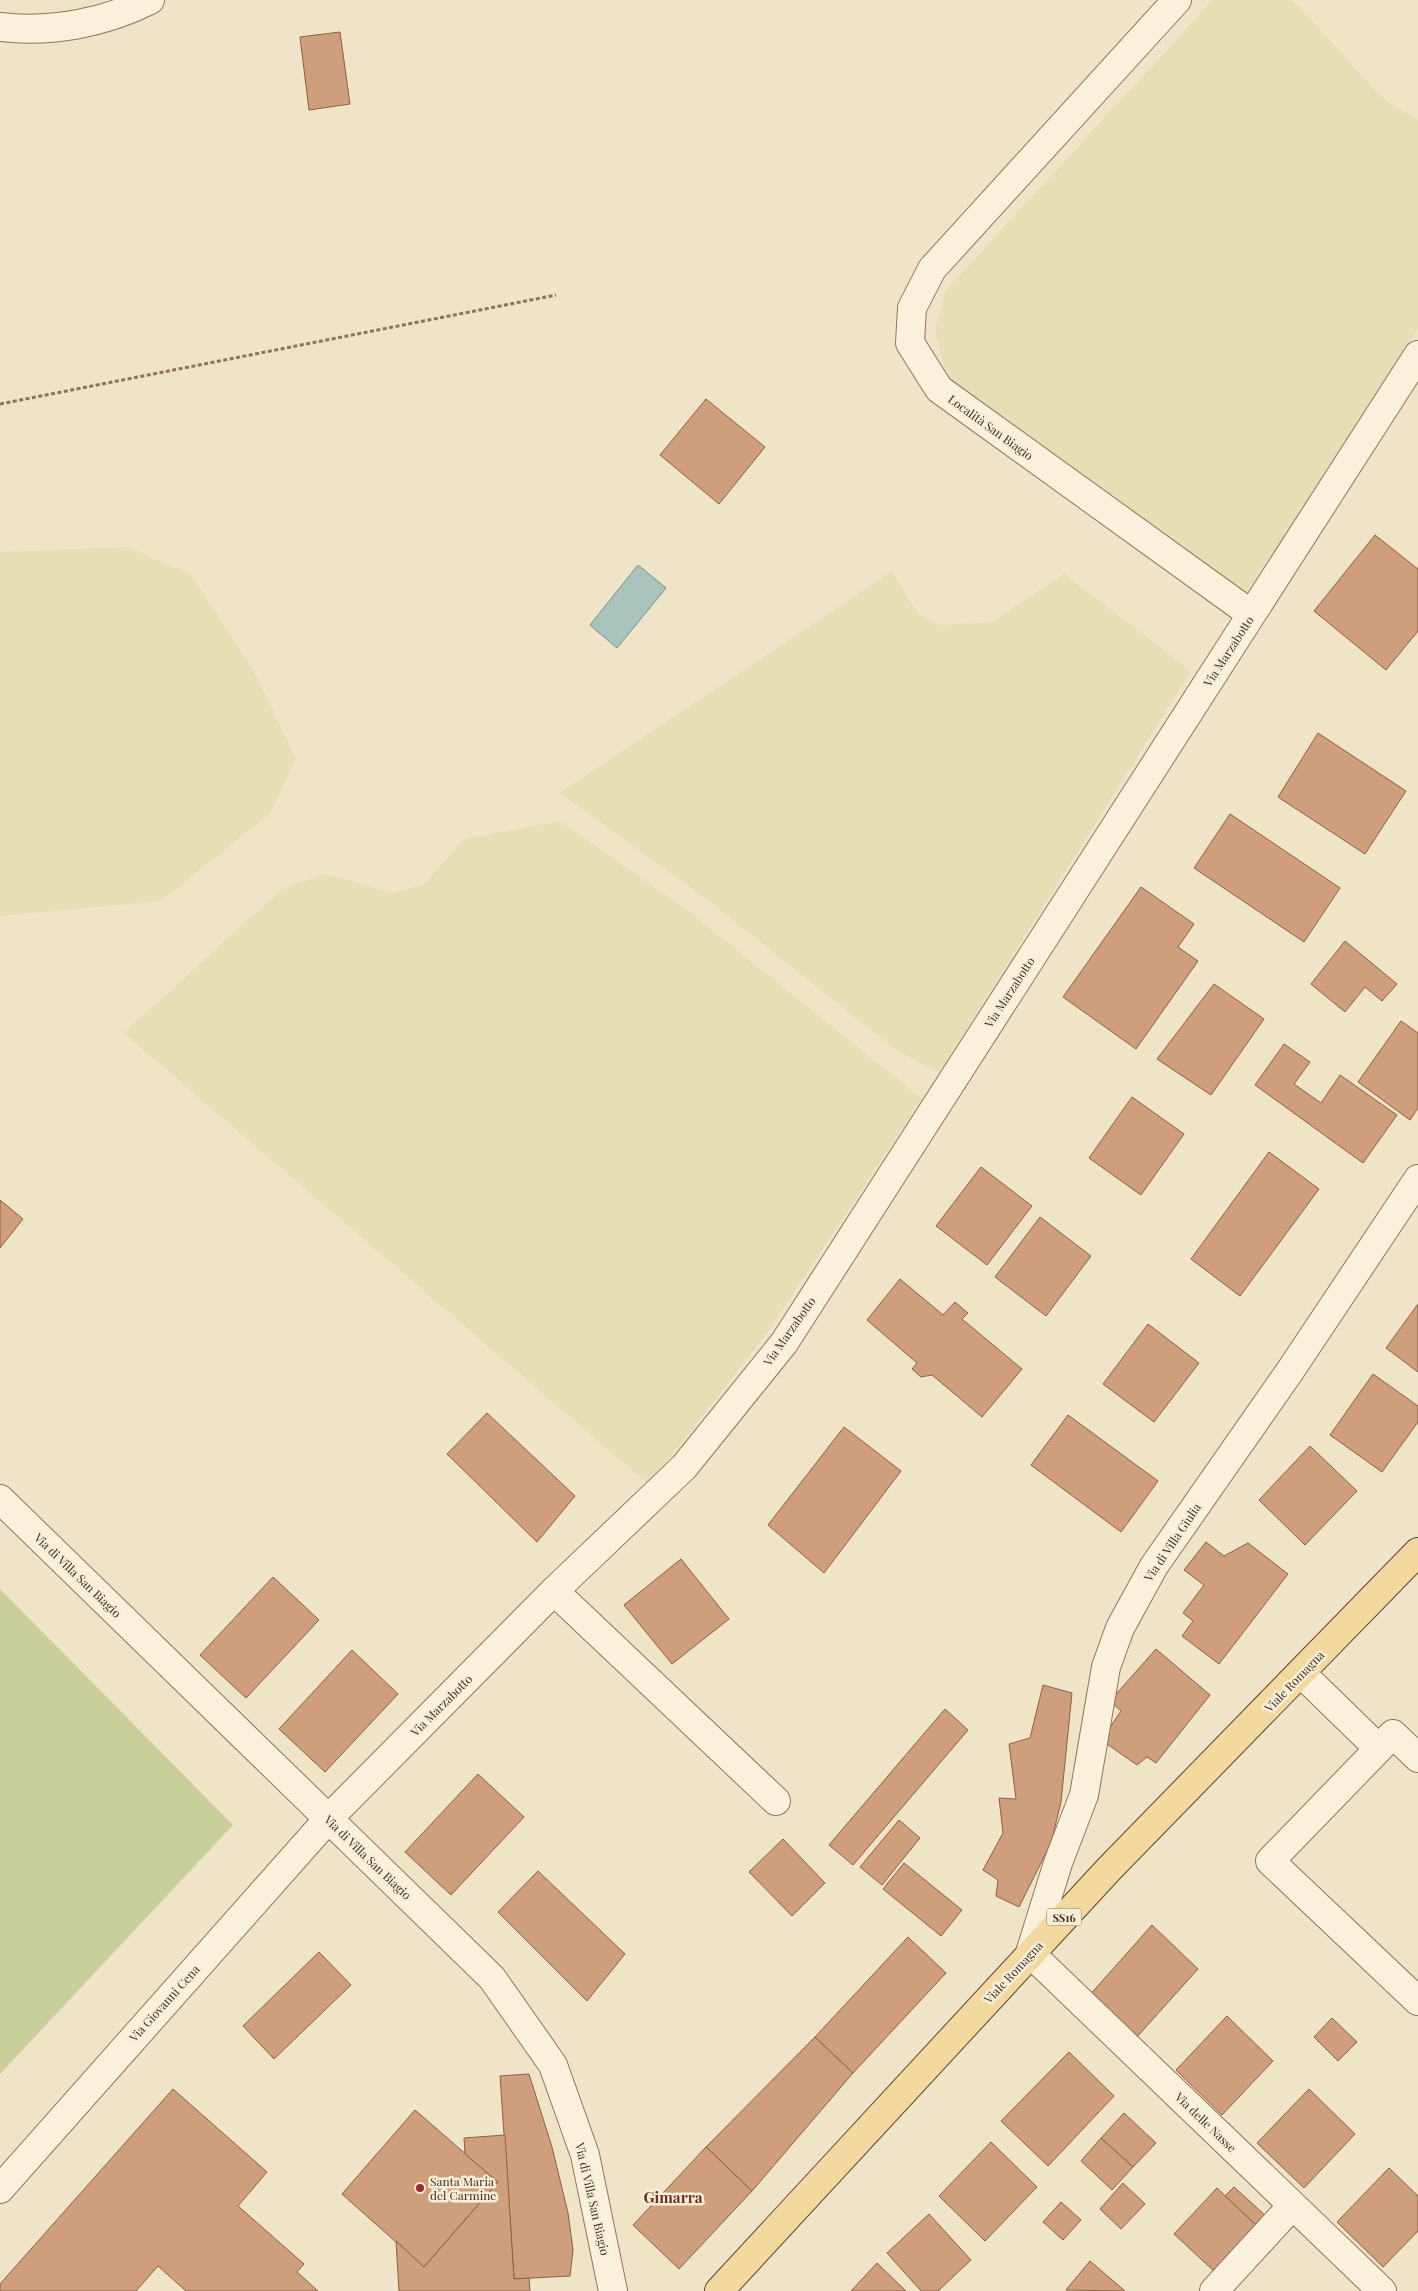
<svg xmlns="http://www.w3.org/2000/svg" width="1418" height="2291" font-family="'Playfair Display',serif">
  <style>
    .farmland { fill: #e6deb5 }
    .green { fill: #c9cf9b }
    .water { fill: #a9c4bc; stroke: #6f938a }
    .building { fill: #cf9f7d; stroke: #8d5f41 }
    .lines { fill: none; stroke-linecap: round; stroke-linejoin: round }
    .minor-casing { stroke: #8d765c; stroke-width: 30 }
    .major-casing { stroke: #5b4430; stroke-width: 30 }
    .path { stroke: #8d765c; stroke-width: 3; stroke-dasharray: 4 2.5; stroke-linecap: butt }
    .minor { stroke: #faf1dc; stroke-width: 28 }
    .major { stroke: #f3d9a0; stroke-width: 28 }
    .poi-dot { fill: #9e2a2b; stroke: #f7eed8; stroke-width: 2 }
    .labels { text-anchor: middle; dominant-baseline: central; stroke-width: 5; stroke-linejoin: round; paint-order: stroke }
    .shield { fill: #f7eed8; stroke: #756857; stroke-width: 1 }
    .shield-label { font-size: 11px; font-weight: bold; fill: #3d2e20 }
    .street-label { font-size: 12px; fill: #3d2e20; stroke: #f7eed8 }
    .poi-label { font-size: 12px; fill: #3d2e20; stroke: #f7eed8; text-anchor: start }
    .quarter-label { font-size: 15px; font-weight: bold; fill: #6b2e1e; stroke: #f7eed8 }
  </style>
  <rect width="100%" height="100%" fill="#f0e4c8"/>
  <g class="farmland">
    <path d="M1213,0H1292L1386,101L1418,120V329L1246,597L947,381L935,330L946,290Z"/>
    <path d="M128,547L191,575L253,670L296,758L271,813L161,901L0,916V552Z"/>
    <path d="M892,571L919,616L940,625L992,622L1064,574L1191,671L939,1073L898,1051L702,896L560,793Z"/>
    <path d="M560,821L691,913L922,1099L770,1329L649,1485L124,1033L283,888L326,874L393,893L423,885L464,839Z"/>
  </g>
  <path class="green" d="M0,1589L233,1825L0,2074Z"/>
  <path class="water" d="M638,565L666,588L617,648L590,625Z"/>
  <g class="building">
    <path d="M340,32L350,104L309,110L300,37Z"/>
    <path d="M706,399L765,447L719,504L660,455Z"/>
    <path d="M1375,535L1418,569V631L1386,670L1314,611Z"/>
    <path d="M1318,733L1406,791L1365,854L1278,797Z"/>
    <path d="M1230,814L1340,888L1304,942L1194,868Z"/>
    <path d="M1141,887L1194,924L1178,947L1198,961L1136,1049L1063,997Z"/>
    <path d="M1345,941L1397,984L1382,1001L1365,987L1345,1012L1311,984Z"/>
    <path d="M1214,984L1264,1019L1211,1095L1157,1059Z"/>
    <path d="M1401,1021L1418,1033V1108L1410,1120L1358,1082Z"/>
    <path d="M1284,1044L1310,1062L1294,1084L1321,1103L1340,1075L1397,1115L1363,1163L1255,1085Z"/>
    <path d="M1132,1097L1184,1134L1141,1195L1089,1158Z"/>
    <path d="M1269,1152L1319,1189L1240,1296L1191,1259Z"/>
    <path d="M981,1167L1032,1206L987,1265L936,1226Z"/>
    <path d="M0,1200L23,1219L0,1248Z"/>
    <path d="M1040,1217L1091,1256L1046,1316L995,1277Z"/>
    <path d="M900,1279L943,1315L955,1302L968,1313L962,1319L1022,1369L982,1417L932,1375L921,1377L912,1369L917,1363L867,1320Z"/>
    <path d="M1418,1304V1372L1386,1348Z"/>
    <path d="M1148,1324L1199,1363L1154,1422L1103,1384Z"/>
    <path d="M1373,1374L1418,1406V1422L1382,1472L1330,1435Z"/>
    <path d="M487,1413L575,1496L537,1542L447,1454Z"/>
    <path d="M1068,1415L1158,1481L1121,1532L1031,1465Z"/>
    <path d="M844,1427L901,1471L824,1573L768,1525Z"/>
    <path d="M1310,1446L1357,1491L1305,1545L1259,1500Z"/>
    <path d="M1206,1542L1224,1556L1248,1543L1288,1574L1219,1664L1182,1636L1193,1621L1183,1613L1204,1585L1184,1570Z"/>
    <path d="M681,1559L729,1619L672,1664L624,1605Z"/>
    <path d="M273,1577L319,1620L246,1698L200,1655Z"/>
    <path d="M1156,1649L1210,1695L1156,1763L1147,1757L1137,1765L1107,1744L1108,1730L1121,1711L1110,1701Z"/>
    <path d="M352,1650L398,1694L325,1772L279,1729Z"/>
    <path d="M1043,1685L1072,1693L1061,1802L1051,1843L1019,1907L996,1896L998,1880L983,1870L1003,1833L999,1798L1016,1799L1009,1744L1030,1738Z"/>
    <path d="M945,1709L968,1730L853,1865L829,1845Z"/>
    <path d="M478,1774L524,1817L451,1895L405,1852Z"/>
    <path d="M899,1820L920,1838L882,1885L860,1867Z"/>
    <path d="M783,1839L825,1883L792,1916L749,1872Z"/>
    <path d="M904,1863L962,1910L941,1936L883,1889Z"/>
    <path d="M538,1871L625,1954L587,2001L498,1912Z"/>
    <path d="M1152,1925L1198,1969L1135,2039L1088,1997Z"/>
    <path d="M908,1937L946,1973L853,2073L815,2037Z"/>
    <path d="M319,1952L351,1985L274,2059L243,2026Z"/>
    <path d="M1227,2016L1273,2061L1222,2115L1176,2070Z"/>
    <path d="M1332,2018L1357,2042L1338,2061L1314,2037Z"/>
    <path d="M815,2037L853,2073L752,2191L706,2147Z"/>
    <path d="M1069,2052L1114,2096L1048,2166L1001,2121Z"/>
    <path d="M529,2074L552,2147L568,2213L573,2250L570,2276L514,2279L500,2076Z"/>
    <path d="M173,2089L267,2172L238,2206L304,2264L297,2272L318,2291H186L158,2266L136,2291H0V2284Z"/>
    <path d="M1309,2089L1355,2134L1304,2188L1257,2143Z"/>
    <path d="M415,2110L498,2182L424,2267L342,2194Z"/>
    <path d="M1124,2113L1156,2143L1133,2167L1101,2138Z"/>
    <path d="M505,2135L514,2279L529,2278L530,2291H399L396,2241L424,2267L498,2182L465,2154L464,2138Z"/>
    <path d="M1101,2138L1133,2167L1112,2190L1081,2161Z"/>
    <path d="M991,2142L1037,2187L985,2241L939,2196Z"/>
    <path d="M706,2147L752,2191L679,2269L633,2225Z"/>
    <path d="M1389,2168L1418,2196V2231L1383,2267L1337,2222Z"/>
    <path d="M1123,2183L1145,2204L1121,2229L1100,2209Z"/>
    <path d="M1234,2187L1266,2216L1257,2226L1225,2196Z"/>
    <path d="M1217,2188L1257,2226L1215,2272L1174,2234Z"/>
    <path d="M1061,2202L1081,2220L1063,2240L1043,2222Z"/>
    <path d="M929,2214L971,2260L938,2291H921L887,2253Z"/>
    <path d="M1090,2261L1125,2291L1066,2290Z"/>
    <path d="M877,2263L906,2291H851Z"/>
  </g>
  <g class="lines">
    <g class="minor-casing">
      <g id="minor">
        <path d="M1177,0L932,269L912,308L910,343L939,389L1251,614"/>
        <path d="M0,27C51,33 104,23 150,0"/>
        <path d="M0,1499L492,1978L553,2065L585,2155L613,2291"/>
        <path d="M554,1591L776,1801"/>
        <path d="M1301,1673L1378,1748"/>
        <path d="M1418,1758L1393,1734L1270,1861L1418,2001"/>
        <path d="M0,2189L329,1818L554,1591L684,1467L784,1343L1418,355"/>
        <path d="M1214,2291L1292,2206"/>
        <path d="M1382,2291L1030,1953L1058,1863L1084,1795L1106,1667L1120,1628L1154,1566L1290,1371L1418,1179"/>
      </g>
    </g>
    <g class="major-casing">
      <path id="major" d="M719,2291L1110,1868L1418,1552"/>
    </g>
    <path class="path" d="M0,404L556,295"/>
    <use href="#minor" class="minor"/>
    <use href="#major" class="major"/>
  </g>
  <circle class="poi-dot" cx="420" cy="2188" r="5"/>
  <g class="labels">
    <rect class="shield" x="1046.5" y="1908.5" width="35" height="17" rx="4"/>
    <g class="shield-label">
      <text x="1064" y="1917">SS16</text>
    </g>
    <g class="street-label">
      <text transform="translate(991 427) rotate(36)">Località San Biagio</text>
      <text transform="translate(1228 651) rotate(-57)">Via Marzabotto</text>
      <text transform="translate(1009 992) rotate(-57)">Via Marzabotto</text>
      <text transform="translate(789 1331) rotate(-55)">Via Marzabotto</text>
      <text transform="translate(1172 1542) rotate(-56)">Via di Villa Giulia</text>
      <text transform="translate(78 1575) rotate(44)">Via di Villa San Biagio</text>
      <text transform="translate(1294 1681) rotate(-46)">Viale Romagna</text>
      <text transform="translate(441 1705) rotate(-45)">Via Marzabotto</text>
      <text transform="translate(368 1857) rotate(44)">Via di Villa San Biagio</text>
      <text transform="translate(1013 1972) rotate(-47)">Viale Romagna</text>
      <text transform="translate(164 2003) rotate(-48)">Via Giovanni Cena</text>
      <text transform="translate(1206 2122) rotate(44)">Via delle Nasse</text>
      <text transform="translate(593 2199) rotate(77)">Via di Villa San Biagio</text>
    </g>
    <g class="poi-label">
      <text x="430" y="2181">Santa Maria<tspan x="430" dy="14">del Carmine</tspan></text>
    </g>
    <g class="quarter-label">
      <text x="673" y="2197">Gimarra</text>
    </g>
  </g>
</svg>
